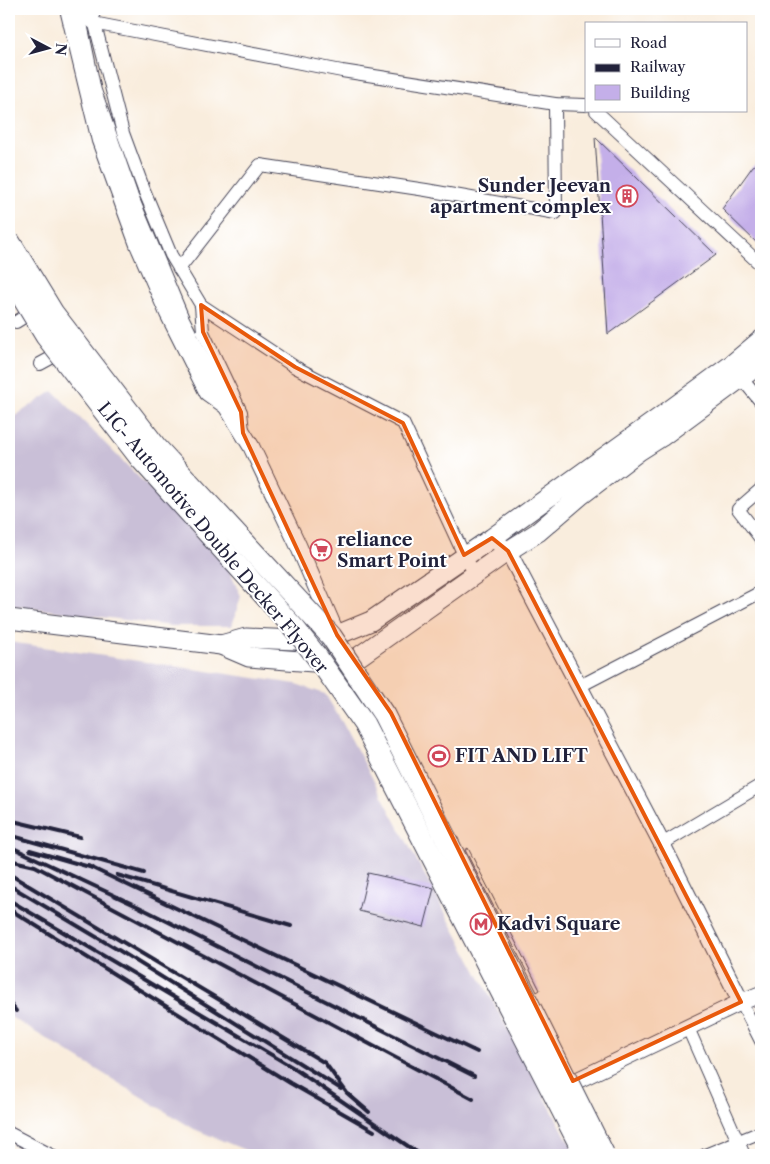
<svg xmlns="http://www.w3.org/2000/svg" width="770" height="1164" font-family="'Libre Caslon Text',serif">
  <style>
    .industrial { fill: #c9bfd7 }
    .building { fill: #c4afe9 }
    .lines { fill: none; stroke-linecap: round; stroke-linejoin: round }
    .minor-casing { stroke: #424053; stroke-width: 14 }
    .tertiary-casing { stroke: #424053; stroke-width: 18 }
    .secondary-casing { stroke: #424053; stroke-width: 21 }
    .minor { stroke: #fff; stroke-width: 12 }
    .tertiary { stroke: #fff; stroke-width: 16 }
    .secondary { stroke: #fff; stroke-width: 19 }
    .rail { stroke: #22223b; stroke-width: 4 }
    .primary-bridge-casing { stroke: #424053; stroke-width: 23; stroke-linecap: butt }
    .primary-bridge { stroke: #fff; stroke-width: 21 }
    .marked { fill: #e8590c; fill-opacity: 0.2; stroke: #e8590c; stroke-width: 4; stroke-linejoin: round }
    .labels { text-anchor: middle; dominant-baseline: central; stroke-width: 4; stroke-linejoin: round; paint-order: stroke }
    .poi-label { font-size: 18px; font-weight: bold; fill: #22223b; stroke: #fff; text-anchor: start }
    .street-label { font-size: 18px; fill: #22223b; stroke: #fff }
  </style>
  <rect width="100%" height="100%" fill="#fff"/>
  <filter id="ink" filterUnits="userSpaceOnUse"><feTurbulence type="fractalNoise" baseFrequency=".02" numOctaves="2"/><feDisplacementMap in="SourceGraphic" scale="10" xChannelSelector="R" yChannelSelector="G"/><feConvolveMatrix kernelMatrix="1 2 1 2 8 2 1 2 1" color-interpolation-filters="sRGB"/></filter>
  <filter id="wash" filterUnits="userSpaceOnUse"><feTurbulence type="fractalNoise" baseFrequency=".0096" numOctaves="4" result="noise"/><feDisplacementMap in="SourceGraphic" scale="20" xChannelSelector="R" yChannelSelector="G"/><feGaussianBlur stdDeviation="1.12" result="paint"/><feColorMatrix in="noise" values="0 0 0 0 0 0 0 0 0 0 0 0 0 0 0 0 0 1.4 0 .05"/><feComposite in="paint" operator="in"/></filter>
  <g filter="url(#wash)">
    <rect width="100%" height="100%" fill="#f9eddd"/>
    <g class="industrial">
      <path d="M53,391L227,566L241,596L232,626H172L9,605V420Z"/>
      <path d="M9,642L296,684L325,694L342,722L576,1155H257L194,1129L9,1016Z"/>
    </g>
    <g id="blocks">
      <g class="building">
        <path d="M595,137L716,255L608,334Z"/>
        <path d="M761,162V247L722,209L753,166Z"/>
        <path d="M468,848L540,990L537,992L465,850Z"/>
        <path d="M368,873L434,888L424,927L359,911Z"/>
      </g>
    </g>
  </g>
  <g filter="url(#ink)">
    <use href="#blocks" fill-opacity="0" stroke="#424053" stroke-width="1"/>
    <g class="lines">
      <g class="minor-casing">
        <g id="minor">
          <path d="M66,9L98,141L136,245L166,314L206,394L227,409"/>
          <path d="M78,9L93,23L342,71L555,104L586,105"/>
          <path d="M91,9L123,133L144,190L171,255L201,305L203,332L241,412L243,431"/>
          <path d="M596,111L761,265"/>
          <path d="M179,269L260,165L426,190L556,213L555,104"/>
          <path d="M201,305L295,367L403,423L464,555L475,574"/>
          <path d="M16,322L24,317"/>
          <path d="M40,364L51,358"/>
          <path d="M737,373L761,402"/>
          <path d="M761,489L738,509L761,539"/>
          <path d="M580,686L761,592"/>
          <path d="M662,844L761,785"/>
          <path d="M741,1002L761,1041"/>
          <path d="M688,1028L744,1155"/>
          <path d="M9,1133L51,1155"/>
          <path d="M705,1155L761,1132"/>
        </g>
      </g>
      <g class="tertiary-casing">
        <g id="tertiary">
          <path d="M76,9L93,91L130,197L181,319L208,373L228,409L251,446L298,545L337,635"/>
          <path d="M492,538L508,551L662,844L741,1002"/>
          <path d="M559,1089L741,1002L761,994"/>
        </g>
      </g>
      <g class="secondary-casing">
        <g id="secondary">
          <path d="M9,619L221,645L249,657L313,662L354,660L508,551L538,532L580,496L639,451L661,437L761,363"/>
          <path d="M221,645L246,638L296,640L337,635L371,621L492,538L663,415L730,366L761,340"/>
        </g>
      </g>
      <use href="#minor" class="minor"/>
      <use href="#tertiary" class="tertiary"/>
      <use href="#secondary" class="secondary"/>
      <g class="rail">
        <path d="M9,255L46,310L122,414L181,484L319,632L366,695L600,1155"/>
        <path d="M9,820L80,837"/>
        <path d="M9,835L144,873"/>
        <path d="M9,846L139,907L474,1076"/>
        <path d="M30,850L93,868"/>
        <path d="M9,860L35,866L473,1099"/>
        <path d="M88,866L477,1052"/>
        <path d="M9,874L325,1063L347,1093L369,1112"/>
        <path d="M117,875L291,926"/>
        <path d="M9,885L120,951L341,1089"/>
        <path d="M9,900L292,1067L421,1155"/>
        <path d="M9,909L290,1083L374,1131"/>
        <path d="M9,1002L16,1011"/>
      </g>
      <g class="primary-bridge-casing">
        <g id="primary-bridge">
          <path d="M9,241L53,313L156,447L331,636L384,715L604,1155"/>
          <path d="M9,275L46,336L141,459L295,629L317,657L364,724L585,1155"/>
        </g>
      </g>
      <use href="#primary-bridge" class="primary-bridge"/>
    </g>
  </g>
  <path class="marked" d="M201,305L295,367L403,423L464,555L492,538L508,551L741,1002L573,1081L391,713L337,635L243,433L241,412L203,332Z"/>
  <defs>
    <g id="building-ring" transform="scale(1.125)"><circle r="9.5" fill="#fff" stroke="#d1495b" stroke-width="1.5"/><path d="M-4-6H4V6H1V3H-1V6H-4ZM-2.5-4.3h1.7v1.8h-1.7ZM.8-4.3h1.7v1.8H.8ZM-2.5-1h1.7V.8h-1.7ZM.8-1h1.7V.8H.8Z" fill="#d1495b"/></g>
    <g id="supermarket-ring" transform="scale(1.125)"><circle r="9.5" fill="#fff" stroke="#d1495b" stroke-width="1.5"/><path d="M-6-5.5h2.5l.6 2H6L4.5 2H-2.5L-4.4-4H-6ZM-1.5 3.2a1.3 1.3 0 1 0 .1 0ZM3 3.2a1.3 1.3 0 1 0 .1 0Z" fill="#d1495b"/></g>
    <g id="stadium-ring" transform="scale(1.125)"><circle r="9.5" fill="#fff" stroke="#d1495b" stroke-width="1.5"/><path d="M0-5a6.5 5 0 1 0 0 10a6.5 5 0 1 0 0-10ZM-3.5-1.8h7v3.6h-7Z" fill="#d1495b"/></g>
    <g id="metro-ring" transform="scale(1.125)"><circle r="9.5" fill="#fff" stroke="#d1495b" stroke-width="1.5"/><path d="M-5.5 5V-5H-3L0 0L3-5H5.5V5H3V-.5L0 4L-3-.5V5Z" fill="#d1495b"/></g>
  </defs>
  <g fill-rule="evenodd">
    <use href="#building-ring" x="627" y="196"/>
    <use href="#supermarket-ring" x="321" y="550"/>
    <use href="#stadium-ring" x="439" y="756"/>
    <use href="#metro-ring" x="481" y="924"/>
  </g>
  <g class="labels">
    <g class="poi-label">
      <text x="611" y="186" text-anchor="end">Sunder Jeevan<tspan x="611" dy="21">apartment complex</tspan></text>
      <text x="337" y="540">reliance<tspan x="337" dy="21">Smart Point</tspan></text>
      <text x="455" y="756">FIT AND LIFT</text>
      <text x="497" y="924">Kadvi Square</text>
    </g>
    <g class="street-label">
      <text transform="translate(213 538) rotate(50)">LIC- Automotive Double Decker Flyover</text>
    </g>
  </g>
  <rect width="770" height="1164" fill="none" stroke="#fff" stroke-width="30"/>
  <rect x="585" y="22" width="162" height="90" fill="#ffffff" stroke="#a7a7b1"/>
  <rect x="595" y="39" width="25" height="8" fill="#ffffff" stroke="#a7a7b1"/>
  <text x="630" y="48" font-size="15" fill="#22223b">Road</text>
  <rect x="595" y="64" width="25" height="8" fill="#22223b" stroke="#a7a7b1"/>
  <text x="630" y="72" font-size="15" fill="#22223b">Railway</text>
  <rect x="595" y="85" width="25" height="15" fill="#c4afe9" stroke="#a7a7b1"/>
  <text x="630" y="98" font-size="15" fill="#22223b">Building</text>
  <g transform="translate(48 48) rotate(96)" stroke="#ffffff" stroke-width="4" paint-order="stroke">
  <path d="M0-4L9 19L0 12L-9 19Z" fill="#22223b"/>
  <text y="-8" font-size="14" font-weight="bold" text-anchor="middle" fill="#22223b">N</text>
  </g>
</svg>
